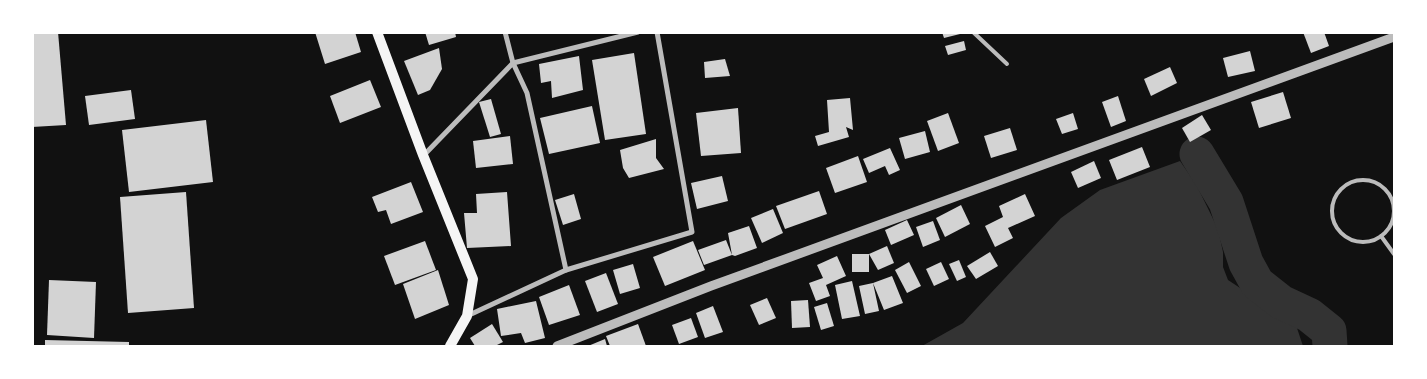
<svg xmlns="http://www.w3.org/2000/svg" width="1427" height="379" font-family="Literata,serif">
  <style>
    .water { fill: #333 }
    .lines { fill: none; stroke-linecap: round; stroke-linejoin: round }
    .river { stroke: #333; stroke-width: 35 }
    .building { fill: #d3d3d3 }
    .service { stroke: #bcbcbc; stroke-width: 4 }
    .minor { stroke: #bcbcbc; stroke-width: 5 }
    .tertiary { stroke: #bcbcbc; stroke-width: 9 }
    .secondary { stroke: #f5f5f5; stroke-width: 10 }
  </style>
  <rect width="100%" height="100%" fill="#111"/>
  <path class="water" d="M1180,161L1196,184L1218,229L1223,252V267L1228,280L1296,325L1303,346H922L963,323L1061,218L1100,190Z"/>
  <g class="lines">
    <path class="river" d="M1197,154L1226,202L1246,263L1257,283L1281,302L1309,315L1329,331L1330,346"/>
  </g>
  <g class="building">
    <path d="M32,32H58L66,125L32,127Z"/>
    <path d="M315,32H355L361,52L325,64Z"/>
    <path d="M425,32H455L456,37L429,45Z"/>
    <path d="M942,32H964V33L944,38Z"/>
    <path d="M1303,32H1324L1329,46L1311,53Z"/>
    <path d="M964,41L966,50L948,55L945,46Z"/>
    <path d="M439,48L442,69L430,90L418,95L404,61Z"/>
    <path d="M1250,51L1255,71L1228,77L1223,58Z"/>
    <path d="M634,53L646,134L605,140L592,60Z"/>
    <path d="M579,56L583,90L552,98L551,81L541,83L539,64Z"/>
    <path d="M725,59L730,76L705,78L704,62Z"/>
    <path d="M1170,67L1177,83L1151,96L1144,79Z"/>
    <path d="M370,80L381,107L340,123L330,96Z"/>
    <path d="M131,90L135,119L89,125L85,96Z"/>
    <path d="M1283,92L1291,118L1259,128L1251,102Z"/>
    <path d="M1118,96L1126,121L1111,127L1102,102Z"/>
    <path d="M850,98L853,130L846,127L849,137L818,146L815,136L829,132L827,100Z"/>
    <path d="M491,99L501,134L490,137L479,102Z"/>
    <path d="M592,106L600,143L549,154L540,118Z"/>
    <path d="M738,108L741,153L701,156L696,113Z"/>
    <path d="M948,113L959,143L938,151L927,121Z"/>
    <path d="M1073,113L1078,129L1062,134L1056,119Z"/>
    <path d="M1202,115L1211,130L1190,142L1182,128Z"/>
    <path d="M206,120L213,182L129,192L122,130Z"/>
    <path d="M1010,128L1017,150L991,158L984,136Z"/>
    <path d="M925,131L930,152L905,159L899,138Z"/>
    <path d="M510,136L513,164L476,168L473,141Z"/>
    <path d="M656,139V158L664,169L629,178L623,168L620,150Z"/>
    <path d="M1142,147L1150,167L1117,180L1109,160Z"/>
    <path d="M890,148L900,170L889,175L885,166L869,173L863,159Z"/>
    <path d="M858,156L867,182L835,193L826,168Z"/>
    <path d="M1094,161L1101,178L1078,188L1071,172Z"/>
    <path d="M722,176L728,201L697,209L691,183Z"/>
    <path d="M411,182L423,212L391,224L386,210L378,212L372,197Z"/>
    <path d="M819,191L827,214L785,229L776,206Z"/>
    <path d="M186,192L194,308L128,313L120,197Z"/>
    <path d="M507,192L511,246L467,248L464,213H477L476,194Z"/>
    <path d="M574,194L581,219L563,225L555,200Z"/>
    <path d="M1025,194L1035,216L1008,228L1013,238L995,247L985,226L1003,217L999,206Z"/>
    <path d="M961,205L970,224L945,237L936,218Z"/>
    <path d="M773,209L783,233L762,243L751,218Z"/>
    <path d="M907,220L914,235L891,245L885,230Z"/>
    <path d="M933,221L940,240L923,247L916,227Z"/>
    <path d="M749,226L757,248L735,256L732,255L704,265L698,250L726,240L732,255L728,233Z"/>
    <path d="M425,241L436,270L395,285L384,256Z"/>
    <path d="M693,241L705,270L665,286L653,257Z"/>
    <path d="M887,246L894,263L878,270L869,254Z"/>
    <path d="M990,252L998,266L976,279L967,266Z"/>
    <rect x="852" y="254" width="17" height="18"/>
    <path d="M837,256L846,276L826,285L830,296L816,301L809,283L823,278L817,265Z"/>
    <path d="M959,260L966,277L957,281L949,264Z"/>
    <path d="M909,262L921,286L907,293L895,270Z"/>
    <path d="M941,262L949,279L934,286L926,269Z"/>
    <path d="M633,264L640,288L620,294L613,270Z"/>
    <path d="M438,270L449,305L415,319L403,284Z"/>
    <path d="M606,273L618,304L597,312L585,281Z"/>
    <path d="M892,276L903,303L884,310L873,283L879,311L865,314L859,286L873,283Z"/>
    <path d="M49,280L96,282L94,338L47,335Z"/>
    <path d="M852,281L860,316L842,319L835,285Z"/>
    <path d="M569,285L580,315L549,325L539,297Z"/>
    <path d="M767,298L776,318L759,325L750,305Z"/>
    <path d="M808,300L810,327L792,328L791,301Z"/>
    <path d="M536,301L545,338L525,343L521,333L501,336L497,309Z"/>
    <path d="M827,303L834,326L821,330L814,307Z"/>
    <path d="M713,306L723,332L705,338L696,313Z"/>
    <path d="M691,318L698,337L679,344L672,325Z"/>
    <path d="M492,324L503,342L495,346H475L470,338Z"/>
    <path d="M638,324L646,346H610L606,336Z"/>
    <path d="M605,339L607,346H588Z"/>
    <path d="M45,340L129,342V346H45Z"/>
  </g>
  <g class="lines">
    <g class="service">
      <path d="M973,32L1007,64"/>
      <circle cx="1363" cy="211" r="31"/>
      <path d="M1381,236L1394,254"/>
    </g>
    <g class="minor">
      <path d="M505,32L513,63L527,93L566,270"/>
      <path d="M424,155L513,63L638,32"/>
      <path d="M467,316L566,270L692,232L657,32"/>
    </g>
    <path class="tertiary" d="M557,346L711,286L1394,37"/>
    <path class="secondary" d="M377,32L423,155L473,279L467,316L450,346"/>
  </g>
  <rect width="1427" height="379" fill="none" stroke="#ffffff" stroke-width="68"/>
</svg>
